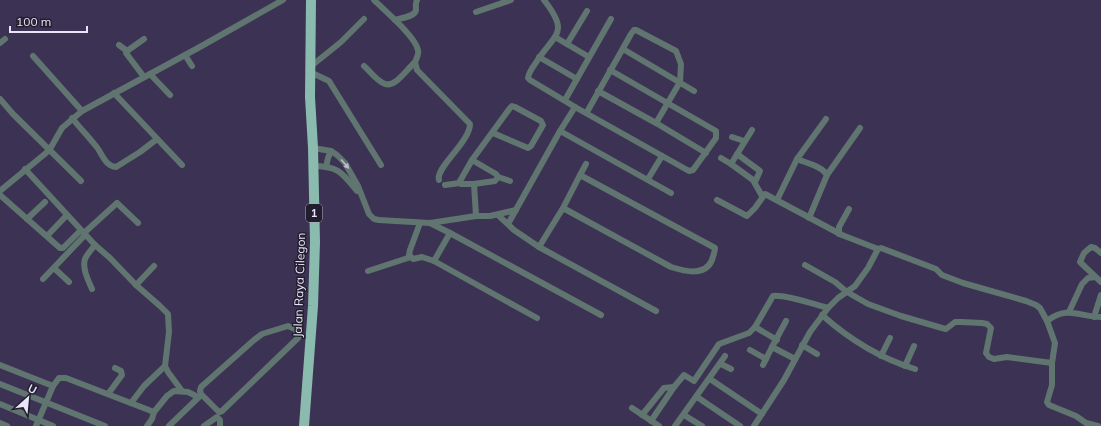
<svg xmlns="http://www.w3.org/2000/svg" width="1101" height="426" font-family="Mulish,sans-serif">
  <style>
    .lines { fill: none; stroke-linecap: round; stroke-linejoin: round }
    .minor { stroke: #60756f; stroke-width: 6 }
    .trunk { stroke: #8bbaae; stroke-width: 10 }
    .oneway { fill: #b9bdc9 }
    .labels { text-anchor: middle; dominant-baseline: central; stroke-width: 3; stroke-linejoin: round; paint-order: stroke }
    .shield { fill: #221e2d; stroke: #ada9bc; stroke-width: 1 }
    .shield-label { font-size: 11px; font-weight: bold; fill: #e9e4f9 }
    .street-label { font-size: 12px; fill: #e9e4f9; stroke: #221e2d }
  </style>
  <rect width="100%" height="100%" fill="#3c3354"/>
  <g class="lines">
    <g class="minor">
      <path d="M374,0C385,11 415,36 418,50C419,54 417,58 415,62L417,70L470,124C470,142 435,168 439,180"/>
      <path d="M476,12L511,0"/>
      <path d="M395,20C400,18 415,17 416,10C416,6 415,4 417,0"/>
      <path d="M555,37L589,57"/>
      <path d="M144,39L127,51L126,53L144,77"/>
      <path d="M0,43L5,39"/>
      <path d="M567,44L587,11"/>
      <path d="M119,45L127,51"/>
      <path d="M623,49L694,91"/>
      <path d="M185,55L192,66"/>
      <path d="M33,56L82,111"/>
      <path d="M539,57L577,79"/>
      <path d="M364,66C370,71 375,79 383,83C394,90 407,69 415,62"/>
      <path d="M310,67L341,42L364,19"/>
      <path d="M310,72L329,81L381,165"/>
      <path d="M150,74L170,95"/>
      <path d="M598,91L656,123L706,153"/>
      <path d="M114,93L182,165"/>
      <path d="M0,99L13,114L81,181"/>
      <path d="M565,100L611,19"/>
      <path d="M575,107L689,171L693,170L716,138V131L610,70"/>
      <path d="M587,112L631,34L634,30H636L676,51L681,64L680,82L656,123"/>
      <path d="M72,118C79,127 88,136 95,145C102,152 104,166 116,167L140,152L157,139"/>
      <path d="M752,130L731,164L753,180L762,196"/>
      <path d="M560,131L671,193"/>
      <path d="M732,137L744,141"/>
      <path d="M313,148L331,151L337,155L345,163L358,186L369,214L374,219L379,220L430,223L476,216H490L516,210"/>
      <path d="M737,154L760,171L755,182"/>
      <path d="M721,158L731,164"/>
      <path d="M797,159C806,163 822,166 827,175L809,218"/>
      <path d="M472,160L496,174L498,177L495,181L474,184"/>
      <path d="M312,166C338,166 342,172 357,191"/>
      <path d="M326,167L328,158L331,151"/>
      <path d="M25,169L95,245L110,258L136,285L160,306L168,314L169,332L165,366L144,386L131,403"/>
      <path d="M580,175L586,164"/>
      <path d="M827,175L860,128"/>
      <path d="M498,177L510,181"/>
      <path d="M648,179L662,156"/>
      <path d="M445,185L460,183"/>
      <path d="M0,191L46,153L50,149L62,128L82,111L198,48L283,0"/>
      <path d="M0,195L60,248H63L81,230"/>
      <path d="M717,200L747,216L755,208L765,194L842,235L878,249L881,248L936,269L942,275L963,283L1026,301L1036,305L1040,308L1047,321L1055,343L1052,363V385L1047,402L1049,405L1076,416L1086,423L1098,426"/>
      <path d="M777,200L797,159L826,119"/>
      <path d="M498,215L514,230L539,247L656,311"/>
      <path d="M476,216L474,184H461L460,181L472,160L510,108L512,106L515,107L541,121L543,125L531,146L528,148L493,133"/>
      <path d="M27,219L45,202"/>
      <path d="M420,223L410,250L409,255L413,259L422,257L434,261L537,318"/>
      <path d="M430,223L450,233"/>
      <path d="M508,224L560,131L575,107L530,80L528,78C529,72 532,68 535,64C554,33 571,35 544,0"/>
      <path d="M84,233L117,203L138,223"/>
      <path d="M839,234V227L849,209"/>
      <path d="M47,236L66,216"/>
      <path d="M539,247L563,208L580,175L715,248C715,252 713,256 712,260C705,277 684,271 671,267L563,208"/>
      <path d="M1101,253L1095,248L1091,247L1084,253L1080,262L1101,282"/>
      <path d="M434,261L450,233L601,315"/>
      <path d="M805,265L835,282L847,292L868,304L901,316L942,328L946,329L955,322H961L982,323L987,324L991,328L986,353L989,357L994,359L1007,357L1052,363"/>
      <path d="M54,268L69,282"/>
      <path d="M368,271L411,257"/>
      <path d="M43,279L85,235"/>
      <path d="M136,285L154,266"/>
      <path d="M92,289C88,280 82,268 85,259C87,254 92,249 95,245"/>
      <path d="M1069,312L1082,284L1088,278L1095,277"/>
      <path d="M822,315C850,340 879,358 915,369"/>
      <path d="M1094,317L1101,295"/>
      <path d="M786,321L772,347L795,359"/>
      <path d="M1047,321C1068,305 1079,317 1101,317"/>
      <path d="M288,326L295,329L299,335L298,338L222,411L220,412L218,411L201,394L200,391L201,387L254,340L262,334Z"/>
      <path d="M755,327L777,340"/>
      <path d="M802,345L817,354"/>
      <path d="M750,350L766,359"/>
      <path d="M881,356L890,338"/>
      <path d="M721,364L731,369"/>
      <path d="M0,365L53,386"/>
      <path d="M763,365L772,347"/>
      <path d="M165,366L168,372L182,391"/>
      <path d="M905,366L914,346"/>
      <path d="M710,379L762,414"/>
      <path d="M0,384L105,426"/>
      <path d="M108,394L122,375L121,371L115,368"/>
      <path d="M697,397L740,426"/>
      <path d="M0,404L53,426"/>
      <path d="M632,408L659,426"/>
      <path d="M642,415L664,388L674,387L684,375L694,381L719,344L749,333L755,327L773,296C785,294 816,305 828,308"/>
      <path d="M684,415L702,426"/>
      <path d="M651,421L674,387"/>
      <path d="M0,423L7,426"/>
      <path d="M36,426L53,386L59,378H66L154,412L167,396L174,391L188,392L198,397"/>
      <path d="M147,426L152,419L154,412"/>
      <path d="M169,426L200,396"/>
      <path d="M204,426L217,417L220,420V426"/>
      <path d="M675,426L725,356"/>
      <path d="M754,426L784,380L810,332L828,308L838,298L855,286L868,268L878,249"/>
    </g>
    <path class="trunk" d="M304,426L313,306L315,242L313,148L310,97L311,0"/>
  </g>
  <defs><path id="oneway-solid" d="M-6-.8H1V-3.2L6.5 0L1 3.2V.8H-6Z"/></defs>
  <use class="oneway" href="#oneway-solid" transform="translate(345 164) rotate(49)"/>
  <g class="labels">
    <rect class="shield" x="306" y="204" width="16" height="18" rx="3"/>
    <g class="shield-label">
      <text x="314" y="213">1</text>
    </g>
    <g class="street-label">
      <text transform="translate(299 285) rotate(-88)">Jalan Raya Cilegon</text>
    </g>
  </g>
  <g transform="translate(28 398) rotate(27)" stroke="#221e2d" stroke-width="3" paint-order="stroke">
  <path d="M0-3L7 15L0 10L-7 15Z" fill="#e9e4f9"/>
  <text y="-6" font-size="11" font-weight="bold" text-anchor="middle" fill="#e9e4f9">U</text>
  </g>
  <path d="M10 26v6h77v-6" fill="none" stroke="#e9e4f9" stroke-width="2"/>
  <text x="16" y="26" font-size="12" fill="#e9e4f9" stroke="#221e2d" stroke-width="3" paint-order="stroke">100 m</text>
</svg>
